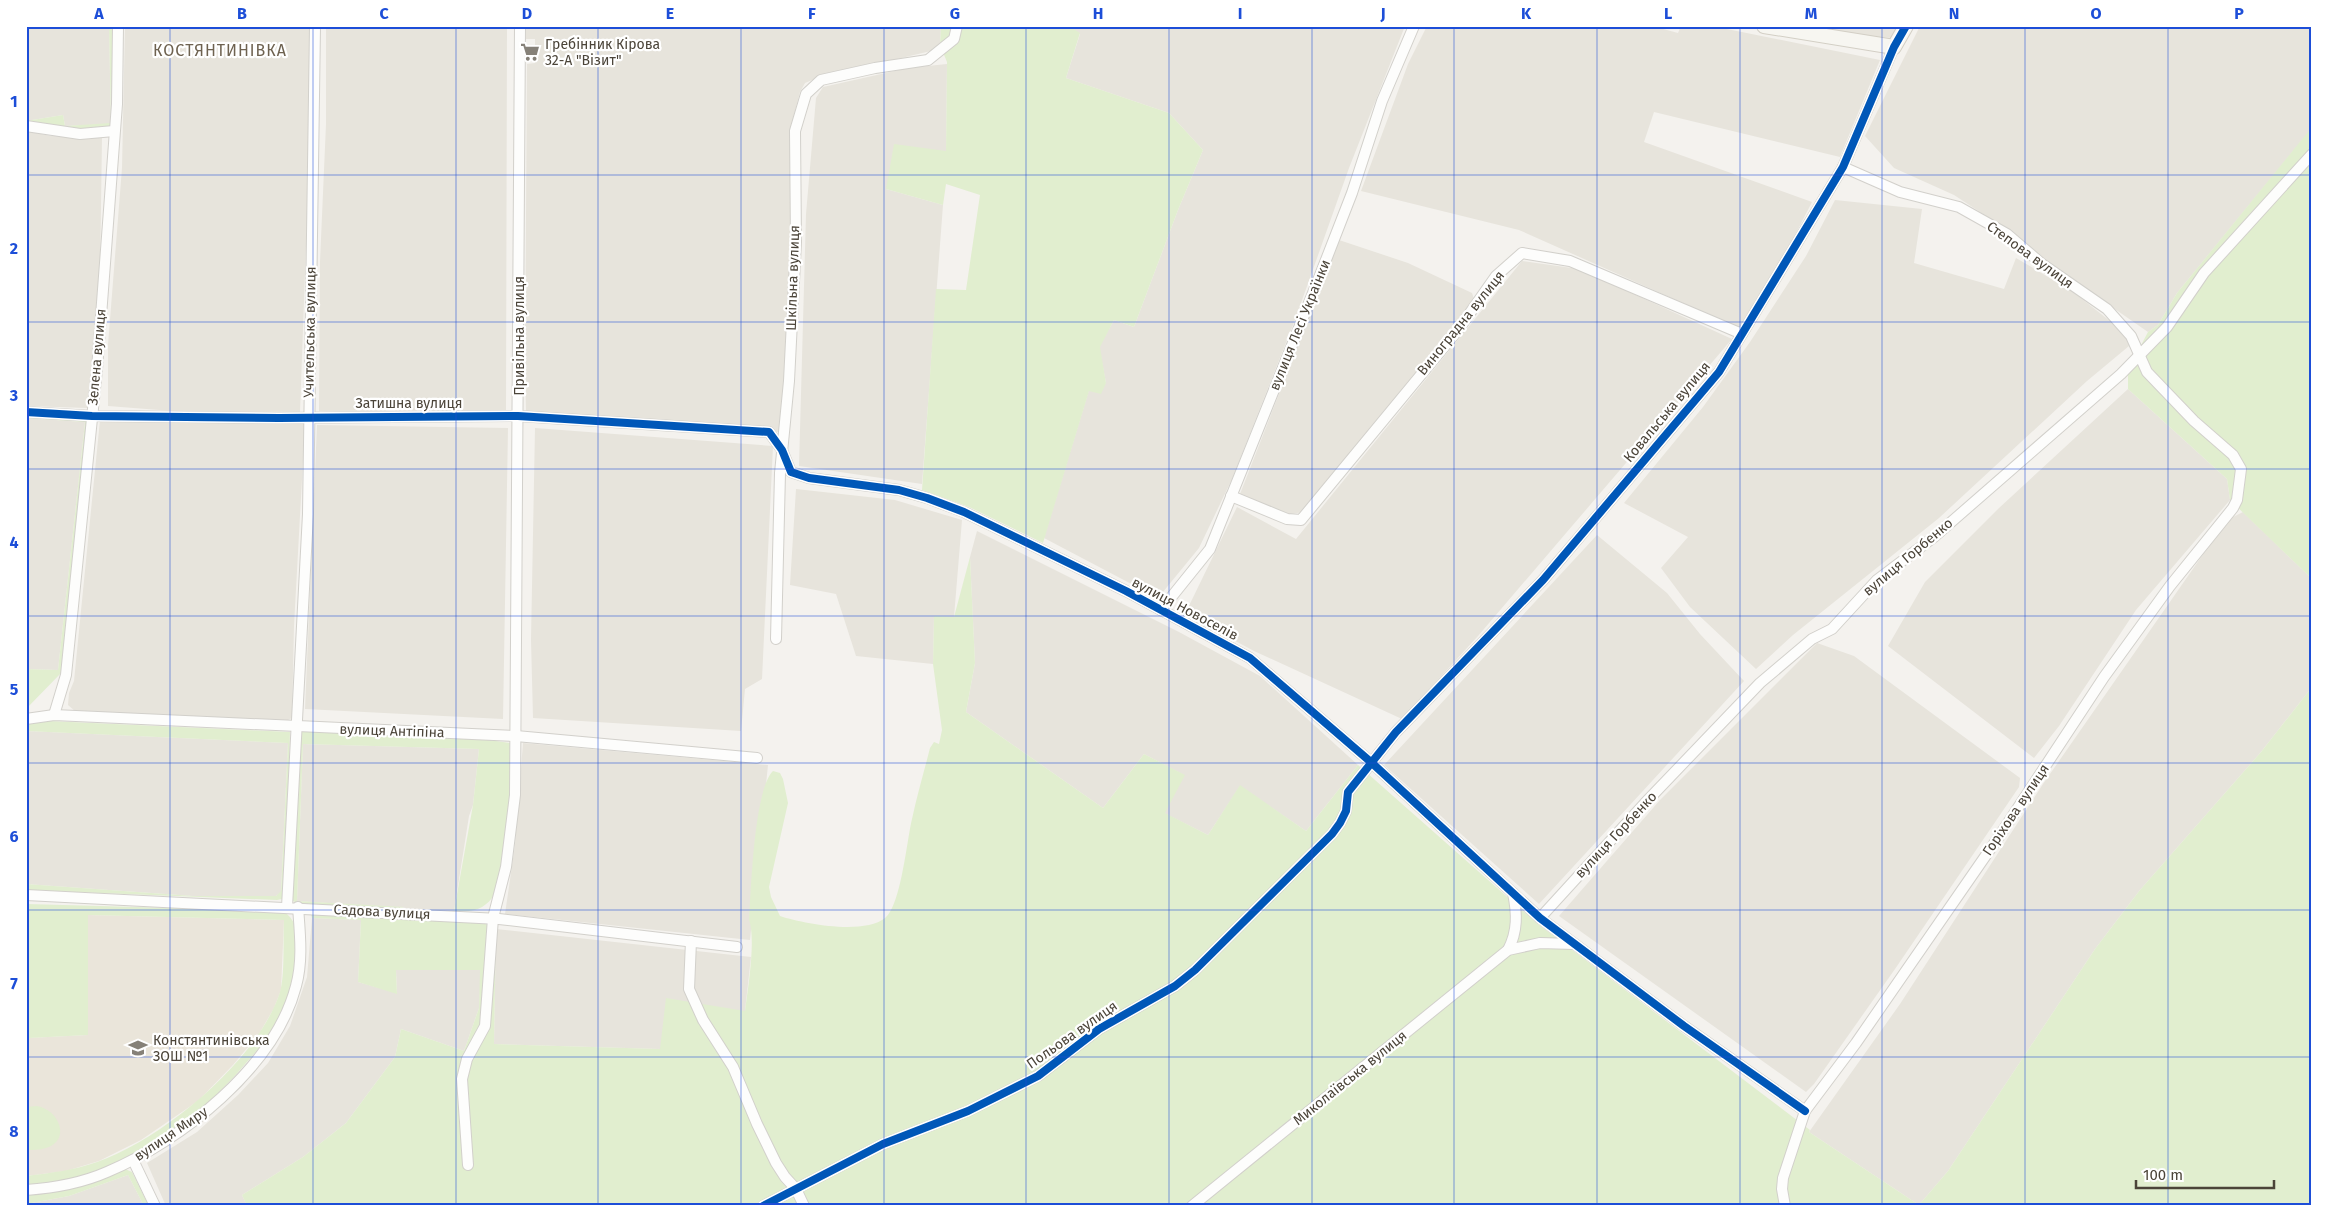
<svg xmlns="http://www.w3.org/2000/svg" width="2338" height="1232" font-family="'Fira Sans',sans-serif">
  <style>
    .residential { fill: #e7e4dc }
    .education { fill: #eae5da }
    .green { fill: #e1eecf }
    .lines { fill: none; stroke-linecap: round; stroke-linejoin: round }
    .street-casing { stroke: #d2d0cb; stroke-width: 12 }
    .secondary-casing { stroke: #d3cfc5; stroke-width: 16 }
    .street { stroke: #fdfdfc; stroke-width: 10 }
    .secondary { stroke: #f7f6f1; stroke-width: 14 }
    .cycleway-casing { stroke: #fff; stroke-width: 11 }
    .cycleway { stroke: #0057b8; stroke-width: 8 }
    .grid { fill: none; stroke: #1d4ed8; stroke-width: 1; stroke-opacity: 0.55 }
    .labels { text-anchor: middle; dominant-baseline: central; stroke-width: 4.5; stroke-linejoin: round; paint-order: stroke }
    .poi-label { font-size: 14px; fill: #4b4439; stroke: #fff; text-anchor: start }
    .street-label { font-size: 14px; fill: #4b4439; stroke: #fff }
    .quarter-label { font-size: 16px; letter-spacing: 1px; fill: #6e6250; stroke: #fff }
    .neatline { fill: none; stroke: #1d4ed8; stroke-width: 2 }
    .grid-label { font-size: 16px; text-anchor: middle; font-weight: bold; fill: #1d4ed8 }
  </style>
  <rect width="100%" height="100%" fill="#f4f2ee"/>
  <g class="residential">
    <path d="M26,26H109L111,124L65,126L63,115L26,121Z"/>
    <path d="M125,26H309V163L300,412L172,411L108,406V345L122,168Z"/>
    <path d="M326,26H507L506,410L319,411L320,262L326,124Z"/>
    <path d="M526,26H941L940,45L935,50L817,78L805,83L800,92L795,111L792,142L793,246L781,428L778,432L528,414L526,410L525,368L527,64L535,63V39H526Z"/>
    <path d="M1069,26H1405L1349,168L1295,320L1232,479L1199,548L1158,598L1044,538L1089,390L1106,383L1099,347L1114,320L1134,327L1178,210L1203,150L1169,113L1066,78L1080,34Z"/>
    <path d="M1427,26H1652L1678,33L1681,26H1712L1880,60L1840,157L1654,112L1644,142L1812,202L1792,241L1739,328L1519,230L1361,191L1408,64Z"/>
    <path d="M1783,26H1900L1893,38L1824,33Z"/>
    <path d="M1920,26H2312V128L2177,293L2158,325L2148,332L2050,264L2009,231L1954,195L1894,168L1865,136Z"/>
    <path d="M947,64L946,152L886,189L943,205L922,484L799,466L806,214L816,98L823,87L908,68Z"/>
    <path d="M26,131L51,136L102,137L100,277L87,408L26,406Z"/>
    <path d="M1835,200L1922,209L1914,263L2004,289L2016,258L2072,291L2120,329L2128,338L2129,346L2087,381L1939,518L1793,635L1756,669L1690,607L1661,568L1688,537L1624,503L1703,407L1750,342L1806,256Z"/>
    <path d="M1339,240L1408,263L1472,293L1474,299L1456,326L1305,512L1289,514L1240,494Z"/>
    <path d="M1522,261L1579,269L1732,339L1478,636L1402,719L1254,651L1185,614L1237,507L1296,539Z"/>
    <path d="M2128,389L2227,479L2230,500L2136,610L2059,726L2034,758L1888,646L1925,582L1999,508Z"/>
    <path d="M26,418L85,422L58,670L26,669Z"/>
    <path d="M100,420L305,424L294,626L292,718L288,720L76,712L68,705L69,693L74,681Z"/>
    <path d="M317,425L508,428L503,719L305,709Z"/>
    <path d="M535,428L773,446L762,679L745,689L741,731L533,718L531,640Z"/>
    <path d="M796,489L895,500L962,520L954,617H934L933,664L856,656L836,594L790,585Z"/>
    <path d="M2243,512L2312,579V687L2261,752L2140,890L2095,949L1948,1171L1919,1205L1809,1132L1900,1004L2043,784L2227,520Z"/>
    <path d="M977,531L1179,632L1260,676L1358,765L1306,831L1240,786L1208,835L1164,813L1184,775L1144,754L1103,808L966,712L975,663L970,557Z"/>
    <path d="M1597,535L1667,593L1700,634L1744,681L1539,904L1384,765Z"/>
    <path d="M1817,643L1854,656L2020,778L2019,787L1895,969L1814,1084L1806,1092L1559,916L1660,800Z"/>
    <path d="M26,731L288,743L281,892L276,896H193L26,884Z"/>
    <path d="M523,743L768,765L750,940L505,914L515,845Z"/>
    <path d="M303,744L479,749L473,805L469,816L454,911L297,901Z"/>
    <path d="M312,918L361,920L358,982L397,993L396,970H481L479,1008L464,1051L401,1029L395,1057L346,1123L303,1157L242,1195L247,1206H166L147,1163L197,1132L238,1095L268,1063L290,1026L307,977Z"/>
    <path d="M496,929L751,957L745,1011L660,1049L494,1044Z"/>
    <path d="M128,1175L144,1206H26V1204L69,1196Z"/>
  </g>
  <path class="education" d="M88,915L284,920L281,990L274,1008L259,1034L233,1065L198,1101L141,1140L99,1161L66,1171L26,1176V1058L28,1038L88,1035Z"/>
  <g class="green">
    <path d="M109,26H114L112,125C95,139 48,124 26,121L63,115L65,126L111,123Z"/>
    <path d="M941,26H1069L1080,33L1066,78L1169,113L1203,150L1178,210L1134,327L1114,320L1100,347L1106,383L1101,394L1089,391L1043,543L969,507L922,490L936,289L966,290L980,195L946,184L943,205L886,189L894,144L946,151L947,62L940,45Z"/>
    <path d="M2312,127V579L2230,500L2227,479L2128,389V370L2148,332L2158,325L2177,293Z"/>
    <path d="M26,416L88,418L62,672L26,709V669L58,670L85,422L26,418Z"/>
    <path d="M970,557L975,663L966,712L1103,808L1144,754L1185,775L1165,813L1208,835L1240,785L1306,831L1358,765L1538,924L1810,1130L1809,1132L1919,1205L1948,1171L2095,949L2140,890L2261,752L2312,687V1206H247L242,1195L303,1157L346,1123L395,1057L401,1029L464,1051L479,1008L480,970H396L397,994L358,982L361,920L312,918L311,915L316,911L477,920L496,929L494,1044L660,1049L666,998L745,1011C748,989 756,938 749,920C751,891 754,789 773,771L780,773L783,779L788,803L769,887L771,897L780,916C804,924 864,935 885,918C901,906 907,839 912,819C917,795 924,772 930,748L934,742L939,744L942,730L933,664L934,616L954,617Z"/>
    <path d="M49,721L290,732L285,892L282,899L277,900L26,890V884L193,896H276L281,891L288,743L26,731V723Z"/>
    <path d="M301,731L482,739L510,743C518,762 505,882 492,898C482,911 470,912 454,911L473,805L479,749L303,744L297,901L404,907L398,909L298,904L293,901L291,895Z"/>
    <path d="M26,904L283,911C301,922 298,945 296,963C294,973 294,987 290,997C281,1021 263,1044 246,1063C199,1119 136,1165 64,1181C52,1184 39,1185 26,1186V1176C51,1173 74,1170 97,1162C163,1139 258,1060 280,992C285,976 283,939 284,920L88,915V1035L29,1038L26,1058Z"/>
    <path d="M37,1106C60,1110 71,1141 46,1148C40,1150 33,1150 26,1150V1107Z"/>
    <path d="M125,1169L132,1172L149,1206H144L128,1175L69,1196L26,1204V1195C61,1192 93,1184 125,1169Z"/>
  </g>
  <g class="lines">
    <g class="street-casing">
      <g id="street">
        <path d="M26,126L80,134L114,131"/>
        <path d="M26,412L92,416L279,418L518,416L769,432L782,450L791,472L809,478L899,490L927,498L964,512L1126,591L1250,658L1372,763L1540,918L1684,1026L1805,1111"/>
        <path d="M1231,496L1287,519L1301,520L1458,330L1496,276L1522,253L1570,261L1742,334"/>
        <path d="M1161,610L1210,549L1317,283L1352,193L1382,101L1414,26"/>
        <path d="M776,639L780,473L789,381L796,242L795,131L806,94L821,80L875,68L928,60L954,39L957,26"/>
        <path d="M54,715L66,675L97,369L117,104L118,26"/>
        <path d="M26,719L54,715L516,736L757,758"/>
        <path d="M26,895L499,919L737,947"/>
        <path d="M287,907L308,514L315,26"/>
        <path d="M1540,918L1645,803L1760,683L1812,639L1832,629L1877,580L1934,537L2121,374L2167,327L2204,273L2312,154"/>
        <path d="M691,941L689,989L703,1020L733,1067L757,1124L776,1163L785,1177L796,1189L804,1206"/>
        <path d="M1508,950C1518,931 1517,913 1513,893"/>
        <path d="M133,1160L155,1206"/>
        <path d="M468,1165L462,1079L467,1059L485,1026L493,918L506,867L515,795L520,26"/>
        <path d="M26,1190C54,1188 82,1183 107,1172C181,1141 275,1067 296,986C303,961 300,934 298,907"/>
        <path d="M763,1206L883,1144L968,1111L1038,1076L1099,1029L1175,986L1195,970L1332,834L1340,823L1346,811L1348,792L1396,732L1543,580L1719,372L1843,167L1894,47"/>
        <path d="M1192,1206L1508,950L1540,943L1574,944"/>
        <path d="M1785,1206L1782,1189L1783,1178L1805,1111L1856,1043L2000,835L2104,677L2170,586L2233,508L2237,500L2241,469L2233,455L2194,421L2147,372L2131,336L2107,309L2042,264L2007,234L1959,207L1900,192L1843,167"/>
      </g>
    </g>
    <g class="secondary-casing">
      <path id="secondary" d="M1764,26L1894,47L1906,26"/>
    </g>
    <use href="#street" class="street"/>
    <use href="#secondary" class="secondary"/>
    <g class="cycleway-casing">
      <g id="cycleway">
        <path d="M26,412L92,416L279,418L518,416L769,432L782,450L791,472L809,478L899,490L927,498L964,512L1126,591L1250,658L1372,763L1540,918L1684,1026L1805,1111"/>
        <path d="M763,1206L883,1144L968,1111L1038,1076L1099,1029L1175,986L1195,970L1332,834L1340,823L1346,811L1348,792L1396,732L1543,580L1719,372L1843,167L1894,47L1906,26"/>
      </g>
    </g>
    <use href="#cycleway" class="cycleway"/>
  </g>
  <path class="grid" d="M170,26V1206M313,26V1206M456,26V1206M598,26V1206M741,26V1206M884,26V1206M1026,26V1206M1169,26V1206M1312,26V1206M1454,26V1206M1597,26V1206M1740,26V1206M1882,26V1206M2025,26V1206M2168,26V1206M26,175H2312M26,322H2312M26,469H2312M26,616H2312M26,763H2312M26,910H2312M26,1057H2312"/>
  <defs>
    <g id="supermarket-bare" transform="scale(1.5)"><path d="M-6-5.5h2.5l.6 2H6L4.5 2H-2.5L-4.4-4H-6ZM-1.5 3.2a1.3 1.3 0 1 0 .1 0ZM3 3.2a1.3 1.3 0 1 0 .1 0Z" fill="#868178" stroke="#fff" stroke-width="2.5" paint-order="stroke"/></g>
    <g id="school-bare" transform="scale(1.5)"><path d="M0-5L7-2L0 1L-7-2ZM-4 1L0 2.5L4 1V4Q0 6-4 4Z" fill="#868178" stroke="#fff" stroke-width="2.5" paint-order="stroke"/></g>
  </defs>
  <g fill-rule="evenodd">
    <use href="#supermarket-bare" x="530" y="52"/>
    <use href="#school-bare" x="138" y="1048"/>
  </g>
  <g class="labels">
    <g class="poi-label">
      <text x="545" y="44">Гребінник Кірова<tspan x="545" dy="16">32-А "Візит"</tspan></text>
      <text x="153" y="1040">Констянтинівська<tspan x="153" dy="16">ЗОШ №1</tspan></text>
    </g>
    <g class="street-label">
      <text transform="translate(2030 255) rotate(36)">Степова вулиця</text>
      <text transform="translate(793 278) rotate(-88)">Шкільна вулиця</text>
      <text transform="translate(1461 323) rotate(-51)">Виноградна вулиця</text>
      <text transform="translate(1300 325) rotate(-68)">вулиця Лесі Українки</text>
      <text transform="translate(310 332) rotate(-89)">Учительська вулиця</text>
      <text transform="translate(519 336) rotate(-90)">Привільна вулиця</text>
      <text transform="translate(97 357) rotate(-85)">Зелена вулиця</text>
      <text x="409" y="403">Затишна вулиця</text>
      <text transform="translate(1667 412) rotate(-50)">Ковальська вулиця</text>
      <text transform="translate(1908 557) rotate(-40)">вулиця Горбенко</text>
      <text transform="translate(1185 609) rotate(28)">вулиця Новоселів</text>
      <text transform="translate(392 731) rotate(2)">вулиця Антіпіна</text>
      <text transform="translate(2016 810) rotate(-56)">Горіхова вулиця</text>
      <text transform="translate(1616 835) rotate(-47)">вулиця Горбенко</text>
      <text transform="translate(382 912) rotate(3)">Садова вулиця</text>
      <text transform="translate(1072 1035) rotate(-35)">Польова вулиця</text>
      <text transform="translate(1350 1078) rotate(-39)">Миколаївська вулиця</text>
      <text transform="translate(171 1134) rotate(-34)">вулиця Миру</text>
    </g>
    <g class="quarter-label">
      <text x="220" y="50">КОСТЯНТИНІВКА</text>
    </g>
  </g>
  <rect width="2338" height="1232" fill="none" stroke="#ffffff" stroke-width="55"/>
  <path d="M2136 1180v8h138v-8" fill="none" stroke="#4b4439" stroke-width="2.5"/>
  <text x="2143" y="1180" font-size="15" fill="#4b4439" stroke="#ffffff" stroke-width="4" paint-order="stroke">100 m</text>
  <rect x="28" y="28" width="2282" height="1176" class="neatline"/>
  <g class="grid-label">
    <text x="99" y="19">A</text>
    <text x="242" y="19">B</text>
    <text x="384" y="19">C</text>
    <text x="527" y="19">D</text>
    <text x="670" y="19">E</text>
    <text x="812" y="19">F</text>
    <text x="955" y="19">G</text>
    <text x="1098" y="19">H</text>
    <text x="1240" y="19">I</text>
    <text x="1383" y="19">J</text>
    <text x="1526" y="19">K</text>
    <text x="1668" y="19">L</text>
    <text x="1811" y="19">M</text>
    <text x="1954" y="19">N</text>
    <text x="2096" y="19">O</text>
    <text x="2239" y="19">P</text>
    <text x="14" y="107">1</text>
    <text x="14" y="254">2</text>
    <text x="14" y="401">3</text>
    <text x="14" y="548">4</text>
    <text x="14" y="695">5</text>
    <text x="14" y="842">6</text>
    <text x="14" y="989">7</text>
    <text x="14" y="1137">8</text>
  </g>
</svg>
